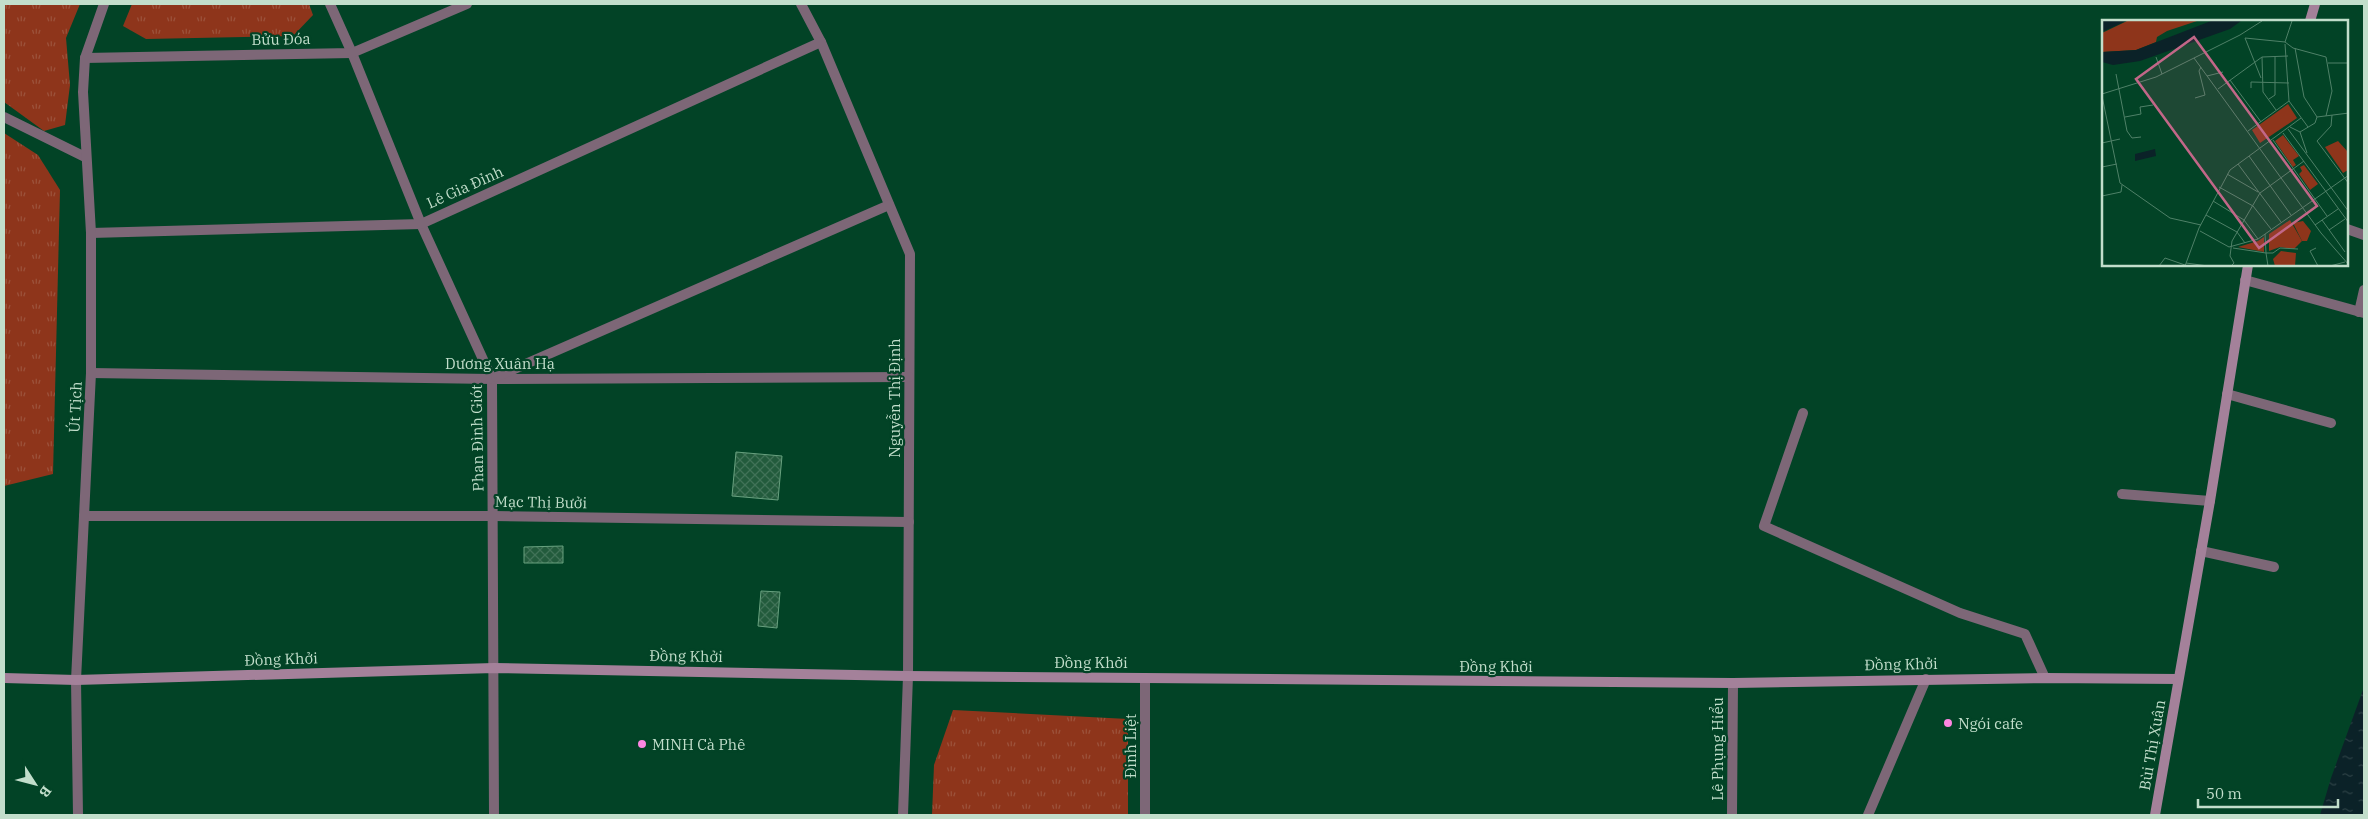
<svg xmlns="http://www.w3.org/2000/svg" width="2368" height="819" font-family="'IBM Plex Serif',serif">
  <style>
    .grass { fill: url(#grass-tufts) }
    .water { fill: url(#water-ripples) }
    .building { fill: url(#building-cross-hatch); stroke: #68a17f }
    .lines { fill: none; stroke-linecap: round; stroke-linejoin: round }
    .street { stroke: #7d6777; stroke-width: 10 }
    .secondary { stroke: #a4819a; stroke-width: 10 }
    .poi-dot { fill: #fd86e1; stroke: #024326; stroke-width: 2 }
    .labels { text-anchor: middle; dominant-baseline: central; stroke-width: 4.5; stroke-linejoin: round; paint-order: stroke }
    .street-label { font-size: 15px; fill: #c2decb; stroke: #024326 }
    .poi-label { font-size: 15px; fill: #c2decb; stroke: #024326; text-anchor: start }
    .inset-road { fill: none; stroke: #4f8168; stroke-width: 1 }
    .view { fill: #c26788; fill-opacity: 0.15; stroke: #c26788; stroke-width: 2.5 }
    .inset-edge { fill: none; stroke: #c2decb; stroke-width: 2.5 }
  </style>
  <defs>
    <pattern id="grass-tufts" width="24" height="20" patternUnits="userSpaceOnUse" patternTransform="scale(1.25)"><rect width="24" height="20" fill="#8e351b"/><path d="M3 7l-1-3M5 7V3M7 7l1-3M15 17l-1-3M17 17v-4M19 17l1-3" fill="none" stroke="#9c523b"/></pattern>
    <pattern id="water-ripples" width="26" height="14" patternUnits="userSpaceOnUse" patternTransform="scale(1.25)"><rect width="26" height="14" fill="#0b2228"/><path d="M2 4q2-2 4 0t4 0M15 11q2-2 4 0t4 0" fill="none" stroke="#2d4246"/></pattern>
    <pattern id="building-cross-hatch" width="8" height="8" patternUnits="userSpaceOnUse" patternTransform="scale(1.25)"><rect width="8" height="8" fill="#225b3c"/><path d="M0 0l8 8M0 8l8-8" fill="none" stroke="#407257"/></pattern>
  </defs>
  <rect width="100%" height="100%" fill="#024326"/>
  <g class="grass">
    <path d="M4,4H80L66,38L70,85L65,125L44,131L4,102Z"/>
    <path d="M132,4H309L313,15L293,36L146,39L123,26Z"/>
    <path d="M4,133L38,155L60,190L53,474L4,486Z"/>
    <path d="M953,710L1128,719V815H932L934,765Z"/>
  </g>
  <path class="water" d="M2364,687V815H2320L2331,778Z"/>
  <g class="building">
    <path d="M736,452L782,456L778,500L732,496Z"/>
    <path d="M563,546V563H524V547Z"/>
    <path d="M761,591L780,592L777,628L758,626Z"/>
  </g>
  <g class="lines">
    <g class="street">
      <path d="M330,4L352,53L421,224L492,379L494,815"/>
      <path d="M801,4L821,42L910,254L908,676L903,815"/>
      <path d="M85,58L352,53L467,4"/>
      <path d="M4,117L85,157"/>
      <path d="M2347,229L2364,235"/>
      <path d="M91,233L421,224L821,42"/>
      <path d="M2245,280L2364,313"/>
      <path d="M2359,312L2364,290"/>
      <path d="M91,373L492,379L909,377"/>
      <path d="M496,377L889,205"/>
      <path d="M2227,394L2331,423"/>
      <path d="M1803,413L1764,526L1960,613L2025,634L2045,678"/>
      <path d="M2122,494L2210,501"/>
      <path d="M84,516H493L909,522"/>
      <path d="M2201,551L2274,567"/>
      <path d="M1145,678V815"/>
      <path d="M78,815L76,680L91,373V233L83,92L85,58L104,4"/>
      <path d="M1732,815L1733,683"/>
      <path d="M1868,815L1926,679"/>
    </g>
    <g class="secondary">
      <path d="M2310,21L2315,4"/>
      <path d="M4,678L76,680L494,668L908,676L1733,683L2045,678L2178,679"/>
      <path d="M2155,815L2210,501L2248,265"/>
    </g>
  </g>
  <g class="poi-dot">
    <circle cx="1948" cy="723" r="5"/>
    <circle cx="642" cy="744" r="5"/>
  </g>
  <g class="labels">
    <g class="street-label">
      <text transform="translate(281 39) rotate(-1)">Bửu Đóa</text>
      <text transform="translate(465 187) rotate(-24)">Lê Gia Đỉnh</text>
      <text x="500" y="363">Dương Xuân Hạ</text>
      <text transform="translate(894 398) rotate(-90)">Nguyễn Thị Định</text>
      <text transform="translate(75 407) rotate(-87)">Út Tịch</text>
      <text transform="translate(477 438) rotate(-91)">Phan Đình Giót</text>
      <text transform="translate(541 502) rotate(1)">Mạc Thị Bưởi</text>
      <text transform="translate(686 656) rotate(1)">Đồng Khởi</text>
      <text transform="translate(281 659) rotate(-2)">Đồng Khởi</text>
      <text x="1091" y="662">Đồng Khởi</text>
      <text transform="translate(1901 664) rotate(-1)">Đồng Khởi</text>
      <text x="1496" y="666">Đồng Khởi</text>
      <text transform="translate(2152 745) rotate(-80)">Bùi Thị Xuân</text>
      <text transform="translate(1130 746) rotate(-90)">Đinh Liệt</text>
      <text transform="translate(1717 749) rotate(-90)">Lê Phụng Hiểu</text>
    </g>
    <g class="poi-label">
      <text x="1958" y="723">Ngói cafe</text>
      <text x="652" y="744">MINH Cà Phê</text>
    </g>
  </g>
  <g transform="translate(2102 20)">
    <rect width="246" height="246" fill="#024326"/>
    <path d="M186,84L195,98L158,123L150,110ZM181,115L197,136L191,140L194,145L191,147L173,121ZM202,145L216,164L208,170L197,154L200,151L198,147ZM188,200L200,221L192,229L178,227L167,231V214ZM162,217V232L136,227L156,221Z" fill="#8e351b"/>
    <path d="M201,201L209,211L205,221H200L191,203ZM179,231L194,233L193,246H173L171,239Z" fill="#8e351b"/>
    <path d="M236,121L246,132V150L241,153L223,127Z" fill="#8e351b"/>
    <path d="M25,1H95L65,11L55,17L54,22L34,30L0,32V13Z" fill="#8e351b"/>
    <path d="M0,1H24L0,12ZM109,1H139L128,9L38,41L11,45L0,42V32L34,30ZM53,129L54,136L33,141V134Z" fill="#0b2228"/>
    <path class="inset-road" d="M143,18L159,58M143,18L183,22M183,22L191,28L224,37L230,71L224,96M183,22L190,1M183,24L187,81L206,107M193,28L202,77L215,97M54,37L60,54M160,37L161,72L174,90M92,38L219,213L247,245M226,43H247M14,54L25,111L30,118L39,117M105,56L121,52M128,60L159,102M149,68V62L187,63M116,69L160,37L186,36M0,74L54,57L138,15L160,1M0,76L18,163L68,198L99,205M93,78L103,75L97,51L99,47M167,79L173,75V36M230,95L229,106L215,121L247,164M23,97L39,94L38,87L51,85M188,107L198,112L213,103L215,97L247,93M186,109L247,192M146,111L187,81M198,112L205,133M181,113L247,203M171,120L225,196M0,123L18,119M147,136L189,195M136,144L179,202M0,147L15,144M125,154L156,172M117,167L151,186L169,209M0,176L19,172L20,165M111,181L142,200L156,219M104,195L135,212L143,223M220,200L243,232M213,205L236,189M227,210L243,199M98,211L127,227L156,219L247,155M163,214L164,233H171L178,228L196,229M131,228L164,233L166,246M214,228L208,231L216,246M84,243L106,246M57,246L63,238L83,245M83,246L97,208L128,150L199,98M129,246L132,243L128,236L130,221L158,173L202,141M228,246L243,242"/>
    <path class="view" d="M92,17L215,186L157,228L34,59Z"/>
    <rect width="246" height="246" class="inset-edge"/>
  </g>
  <rect width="2368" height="819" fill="none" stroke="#c2decb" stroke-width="10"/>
  <g transform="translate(35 784) rotate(126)" stroke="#024326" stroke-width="4" paint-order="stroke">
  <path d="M0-4L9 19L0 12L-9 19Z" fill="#c2decb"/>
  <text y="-8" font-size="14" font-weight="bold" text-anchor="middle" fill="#c2decb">B</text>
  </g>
  <path d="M2198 799v8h140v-8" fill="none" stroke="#c2decb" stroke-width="2.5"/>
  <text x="2206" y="799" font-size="15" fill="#c2decb" stroke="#024326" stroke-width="4" paint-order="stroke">50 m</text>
</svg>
